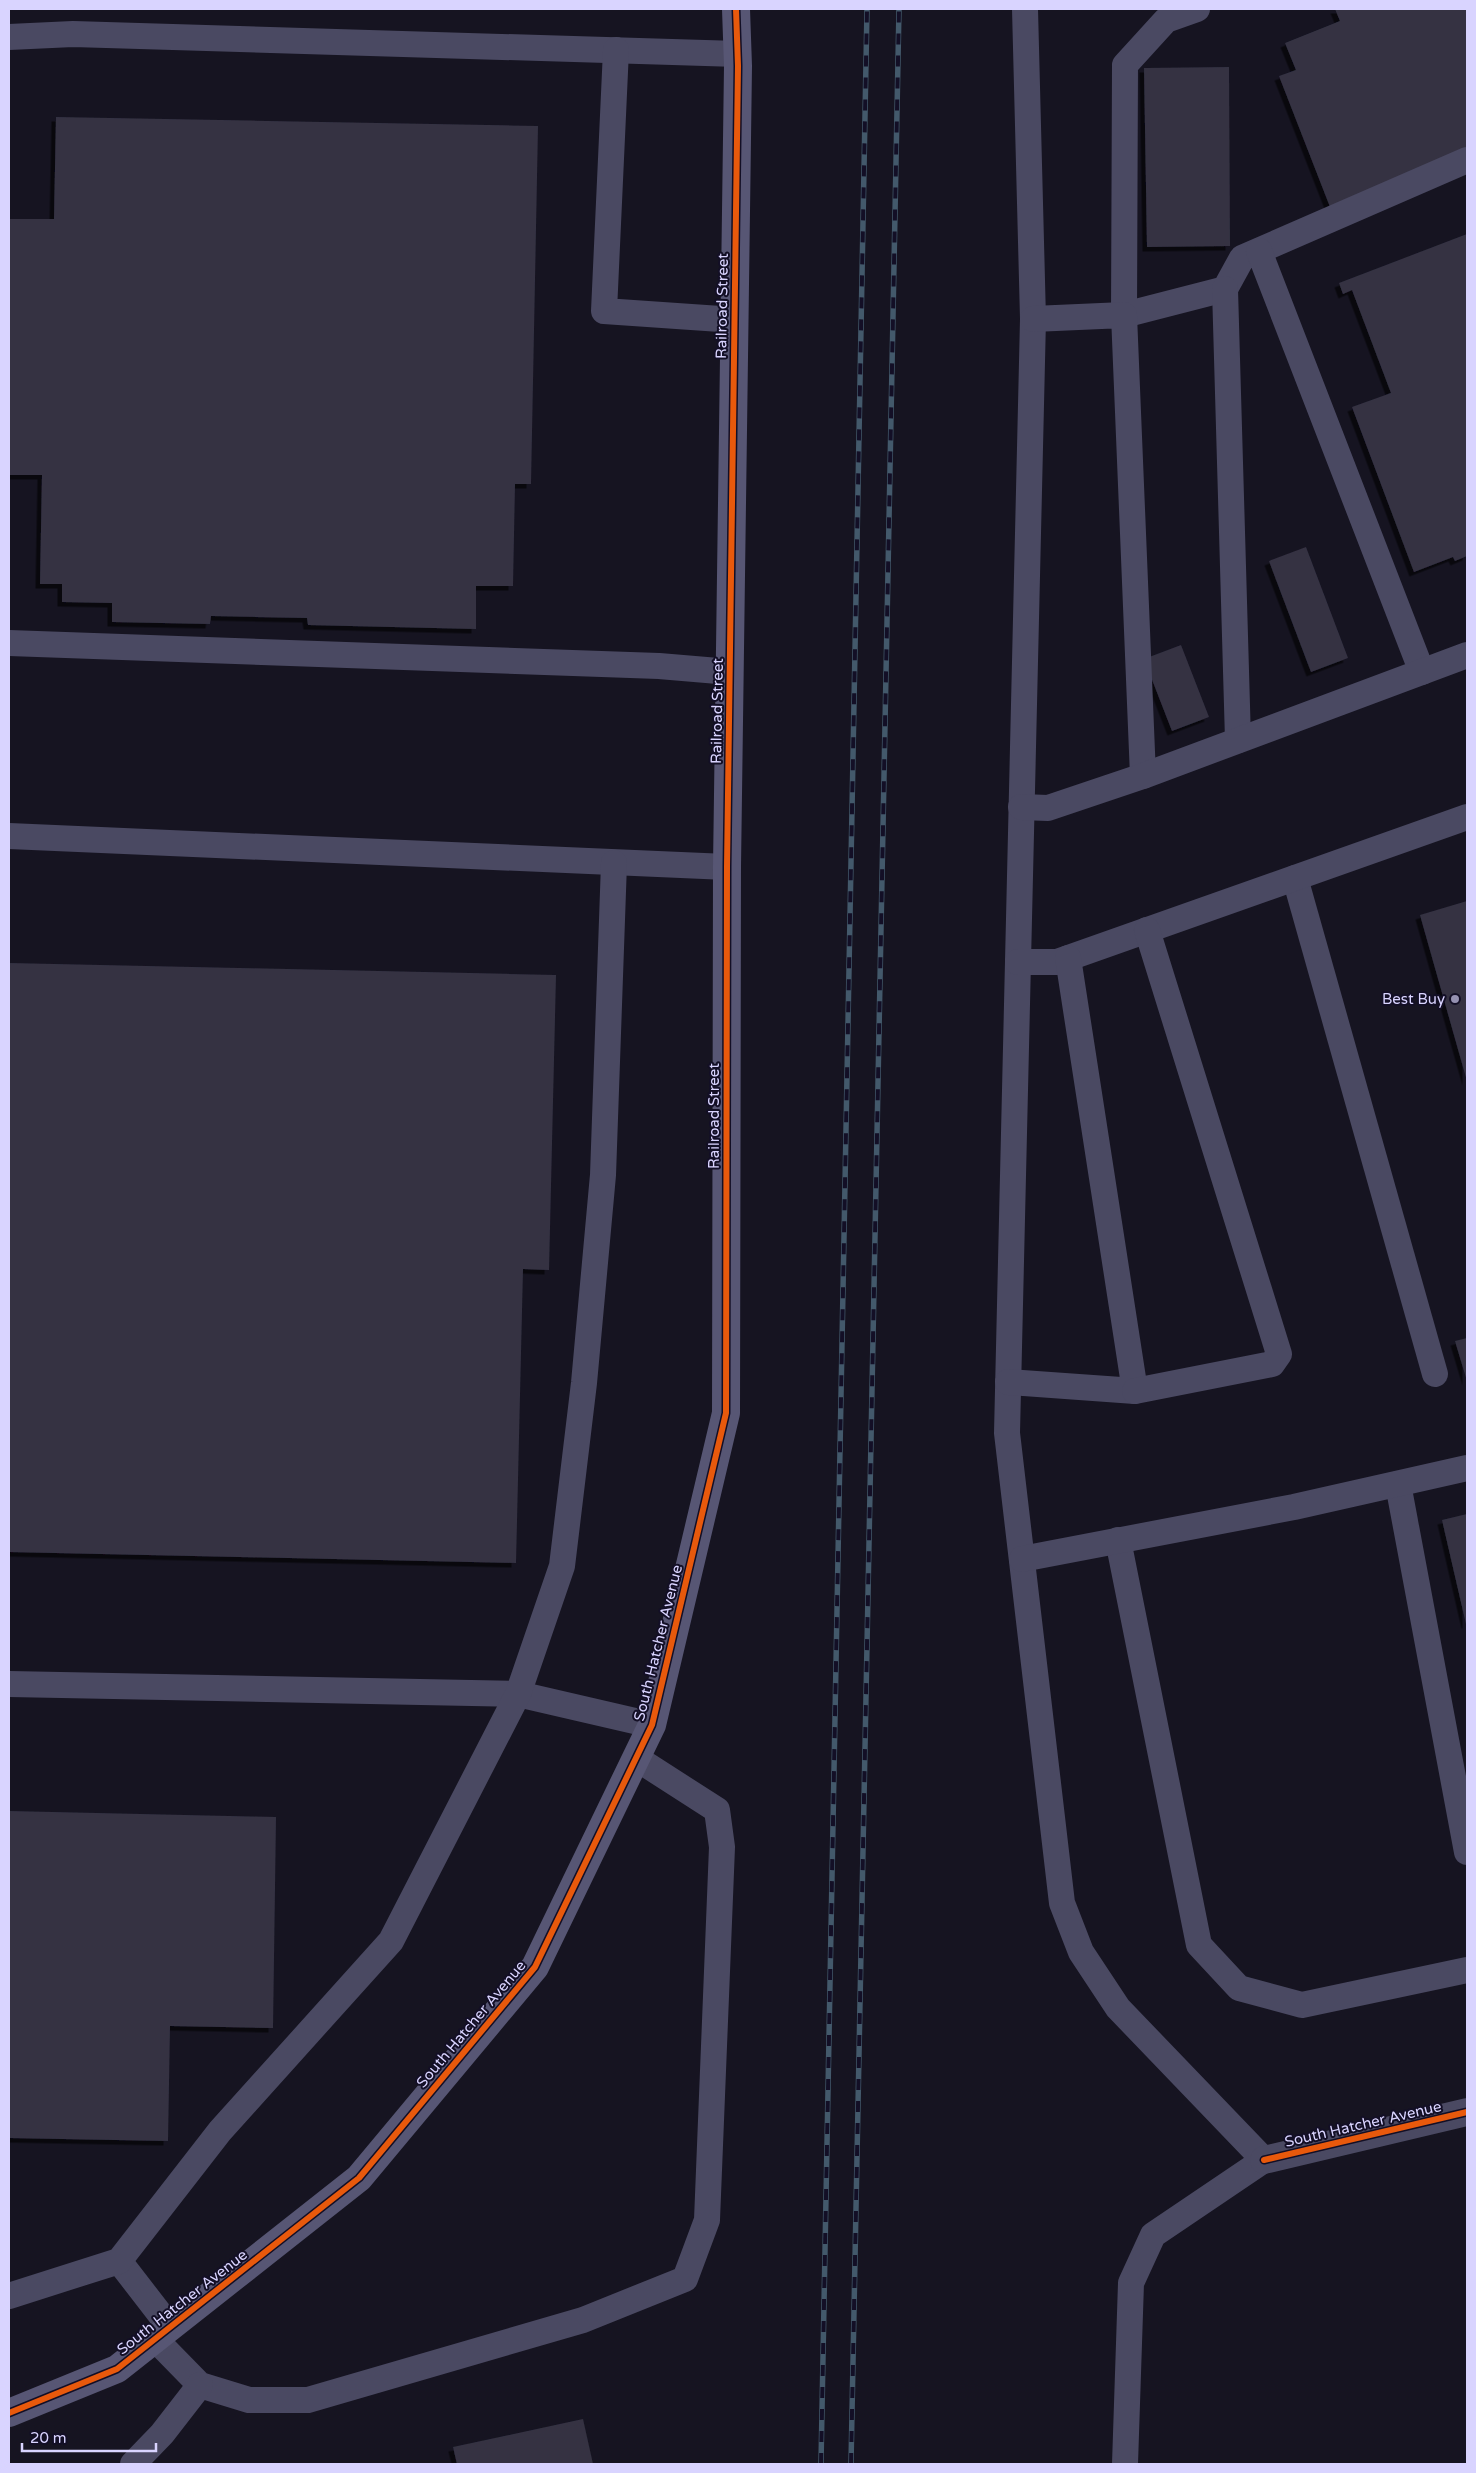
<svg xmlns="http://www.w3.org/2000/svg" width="1476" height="2473" font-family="'Varela Round',sans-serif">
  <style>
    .building { fill: #343243; filter: url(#shadow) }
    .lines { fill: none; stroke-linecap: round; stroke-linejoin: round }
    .lane { stroke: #4a4962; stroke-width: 26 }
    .street { stroke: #4a4962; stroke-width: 28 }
    .secondary { stroke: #575674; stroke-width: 28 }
    .rail-casing { stroke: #43596b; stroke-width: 5.5 }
    .rail { stroke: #130f26; stroke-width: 4; stroke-dasharray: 11; stroke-linecap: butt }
    .cycleway-casing { stroke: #130f26; stroke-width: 9 }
    .cycleway { stroke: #e8590c; stroke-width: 6 }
    .poi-dot { fill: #9591b1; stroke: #130f26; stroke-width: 2 }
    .labels { text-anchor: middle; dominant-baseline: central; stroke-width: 4; stroke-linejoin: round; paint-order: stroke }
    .street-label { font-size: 15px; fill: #d9d4ff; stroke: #130f26 }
    .poi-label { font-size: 15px; fill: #d9d4ff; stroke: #130f26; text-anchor: end }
  </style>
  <defs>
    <filter id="shadow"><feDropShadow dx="-4.5" dy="4.5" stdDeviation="0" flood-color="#0009"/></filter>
  </defs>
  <rect width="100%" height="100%" fill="#161421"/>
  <g class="building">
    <path d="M1335,9H1467V160L1332,212L1279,76L1296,70L1285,43L1340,21Z"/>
    <path d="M1229,67L1230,246L1147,247L1144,68Z"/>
    <path d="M56,117L538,126L531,484H515L513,586H476V629L308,625L307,618L211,616L210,624L112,622V603L62,602V584H40L42,475H9V219H54Z"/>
    <path d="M1467,234V556L1455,561L1453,557L1414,572L1352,407L1391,393L1352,290L1343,294L1339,283Z"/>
    <path d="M1306,547L1348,658L1311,672L1269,561Z"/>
    <path d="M1181,645L1209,717L1172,731L1144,659Z"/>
    <path d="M1467,901V1081L1420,915Z"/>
    <path d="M9,963L556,975L549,1270L523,1269L516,1563L9,1552Z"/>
    <path d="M1467,1338V1381L1455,1341Z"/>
    <path d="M1467,1514V1624H1466L1442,1520Z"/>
    <path d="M9,1811L276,1817L273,2028L170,2026L168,2141L9,2138Z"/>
    <path d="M583,2419L593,2464H457L453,2447Z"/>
  </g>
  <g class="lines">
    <g class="lane">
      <path d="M1025,9L1033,319L1007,1433L1062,1903L1081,1952L1118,2008L1264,2160L1153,2235L1131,2283L1125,2464"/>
      <path d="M1197,9L1166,20L1125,65L1124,315L1225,289L1242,258L1467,160"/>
      <path d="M9,37L73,34L738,54"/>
      <path d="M616,50L604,311L735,320"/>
      <path d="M1259,251L1422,672"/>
      <path d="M1225,289L1238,740"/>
      <path d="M1033,319L1124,315L1143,776"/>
      <path d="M9,643L659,666L730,672"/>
      <path d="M1021,807L1048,808L1143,776L1467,655"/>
      <path d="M9,836L727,867"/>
      <path d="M1295,878L1435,1374"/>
      <path d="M1018,962H1057L1467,817"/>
      <path d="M1008,1382L1135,1391L1068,958"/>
      <path d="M1135,1391L1272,1364L1279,1354L1147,930"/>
      <path d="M1398,1484L1467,1852"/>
      <path d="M1118,1540L1199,1945L1239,1988L1302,2005L1467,1970"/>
      <path d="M1022,1559L1294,1507L1467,1468"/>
      <path d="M9,1684L518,1694L652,1725"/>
      <path d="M119,2261L170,2327"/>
      <path d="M9,2296L119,2261L220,2131L391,1941L518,1694L562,1566L584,1383L603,1175L614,863"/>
      <path d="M155,2339L200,2385L249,2400H308L583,2320L685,2279L707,2220L722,1847L717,1810L636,1758"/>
      <path d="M133,2464L162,2434L200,2385"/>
    </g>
    <path class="street" d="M1264,2160L1467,2112"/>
    <path class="secondary" d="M9,2413L117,2369L359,2178L535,1967L652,1725L726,1413L727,867L738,66L736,9"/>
    <g class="rail-casing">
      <g id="rail">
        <path d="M821,2464L867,9"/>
        <path d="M851,2464L899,9"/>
      </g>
    </g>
    <use href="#rail" class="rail"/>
    <g class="cycleway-casing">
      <g id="cycleway">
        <path d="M1264,2160L1467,2112"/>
        <path d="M9,2413L117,2369L359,2178L535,1967L652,1725L726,1413L727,867L738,66L736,9"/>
      </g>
    </g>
    <use href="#cycleway" class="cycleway"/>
  </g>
  <circle class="poi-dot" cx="1455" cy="999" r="5"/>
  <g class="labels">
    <g class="street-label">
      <text transform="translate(722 306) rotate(-89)">Railroad Street</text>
      <text transform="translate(717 711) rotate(-89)">Railroad Street</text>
      <text transform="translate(714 1116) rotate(-90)">Railroad Street</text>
      <text transform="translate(658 1643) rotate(-76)">South Hatcher Avenue</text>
      <text transform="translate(471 2024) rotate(-50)">South Hatcher Avenue</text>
      <text transform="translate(1363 2124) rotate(-13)">South Hatcher Avenue</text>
      <text transform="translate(182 2302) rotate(-38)">South Hatcher Avenue</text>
    </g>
    <g class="poi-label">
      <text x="1445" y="999">Best Buy</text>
    </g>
  </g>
  <rect width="1476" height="2473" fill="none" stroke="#d9d4ff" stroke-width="20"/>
  <path d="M22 2443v8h134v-8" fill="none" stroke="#d9d4ff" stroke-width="2.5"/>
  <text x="30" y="2443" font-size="15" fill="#d9d4ff" stroke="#130f26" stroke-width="4" paint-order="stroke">20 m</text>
</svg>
